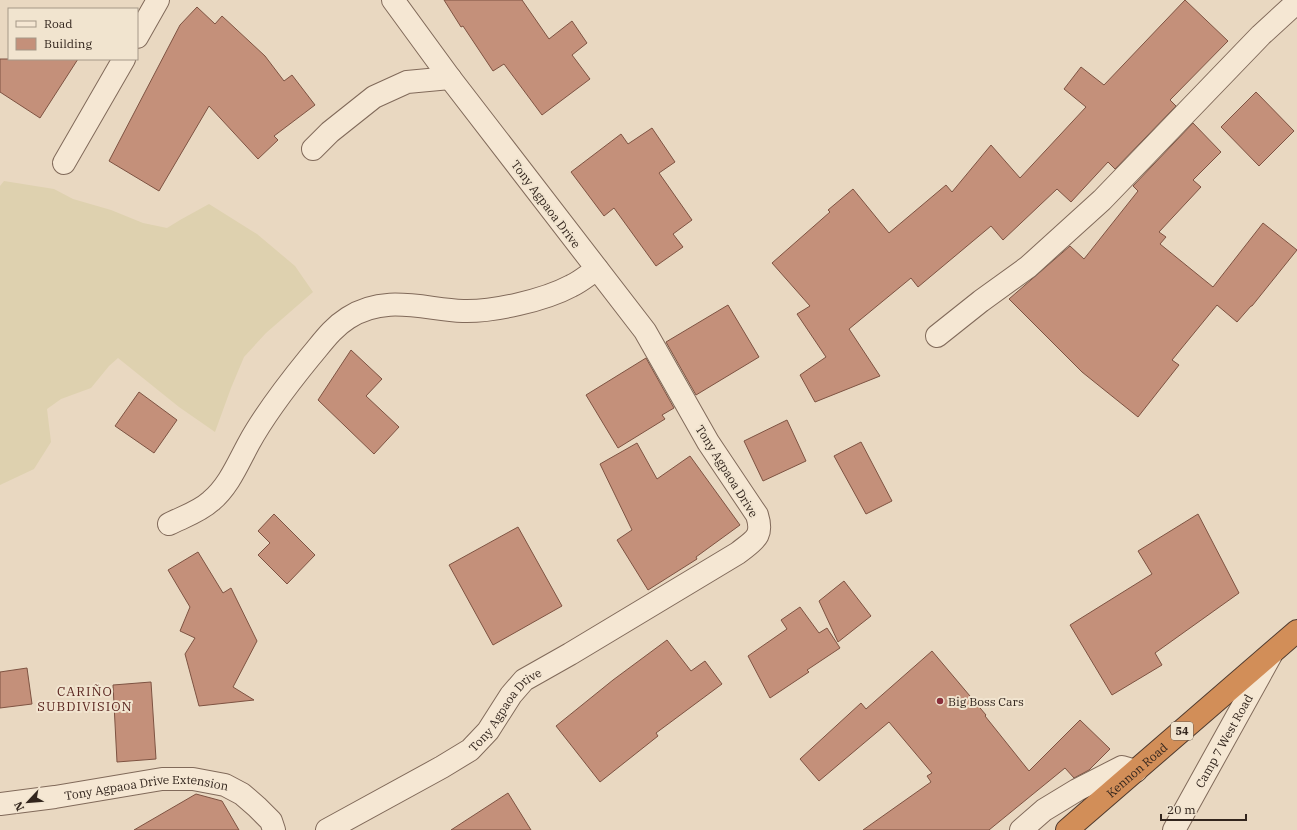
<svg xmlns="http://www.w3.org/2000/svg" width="1297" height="830" font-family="'IBM Plex Serif',serif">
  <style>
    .farmland { fill: #ded1af }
    .building { fill: #c4907a; stroke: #7e5342 }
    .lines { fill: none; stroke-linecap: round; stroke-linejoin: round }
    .minor-casing { stroke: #816a5a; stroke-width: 24 }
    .highway-casing { stroke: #4f3a2e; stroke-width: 24 }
    .minor { stroke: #f5e7d3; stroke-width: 22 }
    .highway { stroke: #d28e58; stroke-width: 22 }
    .poi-dot { fill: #8a2f3b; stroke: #f1e4cf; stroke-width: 1.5 }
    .labels { text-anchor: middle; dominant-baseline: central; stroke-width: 4; stroke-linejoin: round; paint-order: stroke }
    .shield { fill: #f1e4cf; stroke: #6b5e52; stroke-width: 1 }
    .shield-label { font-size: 11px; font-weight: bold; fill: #32251d }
    .street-label { font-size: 12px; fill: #32251d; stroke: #f1e4cf }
    .poi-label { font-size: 12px; fill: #32251d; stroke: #f1e4cf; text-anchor: start }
    .neighbourhood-label { font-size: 13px; letter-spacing: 1px; fill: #5b2620; stroke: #f1e4cf }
  </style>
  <rect width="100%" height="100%" fill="#e9d8c1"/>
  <path class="farmland" d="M4,181L54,189L73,199L111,210L143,223L167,228L180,220L209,204L257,234L295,266L313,292L266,333L244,357L231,388L215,432L179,407L118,358L109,366L91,388L61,399L47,409L51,442L34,469L0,485V186Z"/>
  <g class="building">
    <path d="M444,0H522L549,39L572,21L587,43L572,55L590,79L542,115L504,64L493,71L463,26L461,27Z"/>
    <path d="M1185,0L1228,41L1170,100L1176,106L1115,169L1108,162L1071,202L1057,189L1003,240L991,226L918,287L911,278L849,329L880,376L815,402L800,375L826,357L797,314L810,306L772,263L830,212L828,210L853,189L889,233L946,185L952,192L991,145L1020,178L1086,107L1064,89L1081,67L1104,85Z"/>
    <path d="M197,7L215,24L222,16L265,56L284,81L292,75L315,105L274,136L278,140L258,159L209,106L159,191L109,161L180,25Z"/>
    <path d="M0,59H78L40,118L0,92Z"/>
    <path d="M1256,92L1294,131L1259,166L1221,127Z"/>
    <path d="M1193,123L1221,152L1193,180L1201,187L1159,232L1166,237L1160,244L1213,287L1263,223L1297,250L1252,306H1251L1237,322L1217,305L1172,360L1179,365L1138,417L1082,372L1009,299L1070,246L1084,259L1138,191L1133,186Z"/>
    <path d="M652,128L675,162L659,173L692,220L673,234L683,247L656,266L614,208L604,216L571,172L621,134L628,144Z"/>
    <path d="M728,305L759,357L696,395L666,342Z"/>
    <path d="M351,350L382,379L366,396L399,427L374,454L318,400Z"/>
    <path d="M646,358L674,408L662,415L665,419L618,448L586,395Z"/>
    <path d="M139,392L177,420L154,453L115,426Z"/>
    <path d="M787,420L806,461L763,481L744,441Z"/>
    <path d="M861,442L892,501L866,514L834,456Z"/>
    <path d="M637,443L657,479L690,456L740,525L696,557L697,559L648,590L617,540L632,530L600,464Z"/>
    <path d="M274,514L315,555L287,584L258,555L270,543L258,531Z"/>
    <path d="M1198,514L1239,593L1155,653L1162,665L1112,695L1070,625L1152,574L1138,551Z"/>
    <path d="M518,527L562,606L493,645L449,565Z"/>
    <path d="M198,552L223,593L231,588L257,641L233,687L254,700L199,706L185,654L195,638L180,631L190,607L168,570Z"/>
    <path d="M844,581L871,616L838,642L819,601Z"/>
    <path d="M800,607L819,633L827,628L840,648L807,670L809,672L770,698L748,656L787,629L781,620Z"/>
    <path d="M667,640L691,671L705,661L722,684L656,733L658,736L600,782L556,726L613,680Z"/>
    <path d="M932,651L986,715L985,716L1029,771L1080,720L1110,749L1089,770L1074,778L1065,768L989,830H863L931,782L927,776L932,773L889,722L819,781L800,759L861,703L866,709Z"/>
    <path d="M27,668L32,704L0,708V672Z"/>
    <path d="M151,682L156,759L117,762L113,685Z"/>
    <path d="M508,793L531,830H451Z"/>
    <path d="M196,794L222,801L239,830H134Z"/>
  </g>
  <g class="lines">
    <g class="minor-casing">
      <g id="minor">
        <path d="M137,37L158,0"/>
        <path d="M313,149L330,132L374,97L407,82L450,78"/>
        <path d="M64,163L124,59"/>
        <path d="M937,336L981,301L1028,267L1102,200L1261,35L1297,2"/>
        <path d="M169,524C183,517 199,512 211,501C229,486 238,463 249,443C266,412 288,384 310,357C322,343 332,328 348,318C385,294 423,309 463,311C493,312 545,300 571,286C580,282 588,275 597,269"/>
        <path id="s1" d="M0,804L55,797L162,779H193L225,785L242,794L257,807L271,821L274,830"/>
        <path id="s2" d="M327,830L442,767L470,750L488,731L511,695L524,680L570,654L738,553C754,540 764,537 757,515L708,442L645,331L450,78L393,0"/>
        <path d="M1021,830L1044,810L1077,790L1122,767L1136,771"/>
        <path id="s3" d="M1174,830L1271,655"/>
      </g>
    </g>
    <g class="highway-casing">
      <g id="highway">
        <path id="s4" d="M1067,830L1297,631"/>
      </g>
    </g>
    <use href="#minor" class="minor"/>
    <use href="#highway" class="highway"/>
  </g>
  <circle class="poi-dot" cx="940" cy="701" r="4"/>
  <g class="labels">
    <rect class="shield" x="1171" y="722" width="22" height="18" rx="3"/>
    <g class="shield-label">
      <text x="1182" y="731">54</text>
    </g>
    <g class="street-label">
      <text transform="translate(546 204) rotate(53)">Tony Agpaoa Drive</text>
      <text transform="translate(727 471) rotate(58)">Tony Agpaoa Drive</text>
      <text stroke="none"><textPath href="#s2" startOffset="218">Tony Agpaoa Drive</textPath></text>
      <text stroke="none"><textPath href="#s3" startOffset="102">Camp 7 West Road</textPath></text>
      <text stroke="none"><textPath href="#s4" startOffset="92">Kennon Road</textPath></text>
      <text stroke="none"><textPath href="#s1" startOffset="148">Tony Agpaoa Drive Extension</textPath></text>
    </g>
    <g class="poi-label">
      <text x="948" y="701">Big Boss Cars</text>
    </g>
    <g class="neighbourhood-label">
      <text x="85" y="691">CARIÑO<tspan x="85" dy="15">SUBDIVISION</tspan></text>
    </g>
  </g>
  <rect x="8" y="8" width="130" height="52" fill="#f1e4cf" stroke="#a59888"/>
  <rect x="16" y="21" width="20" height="6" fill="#f5e7d3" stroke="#a59888"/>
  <text x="44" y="28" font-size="12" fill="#32251d">Road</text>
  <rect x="16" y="38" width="20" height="12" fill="#c4907a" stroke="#a59888"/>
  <text x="44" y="48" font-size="12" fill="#32251d">Building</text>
  <g transform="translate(28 802) rotate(244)" stroke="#f1e4cf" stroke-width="3" paint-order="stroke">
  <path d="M0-3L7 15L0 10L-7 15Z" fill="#32251d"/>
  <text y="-6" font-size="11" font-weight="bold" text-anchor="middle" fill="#32251d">N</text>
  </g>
  <path d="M1161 814v6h85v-6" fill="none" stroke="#32251d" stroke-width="2"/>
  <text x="1167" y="814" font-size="12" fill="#32251d" stroke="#f1e4cf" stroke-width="3" paint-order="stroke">20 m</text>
</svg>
